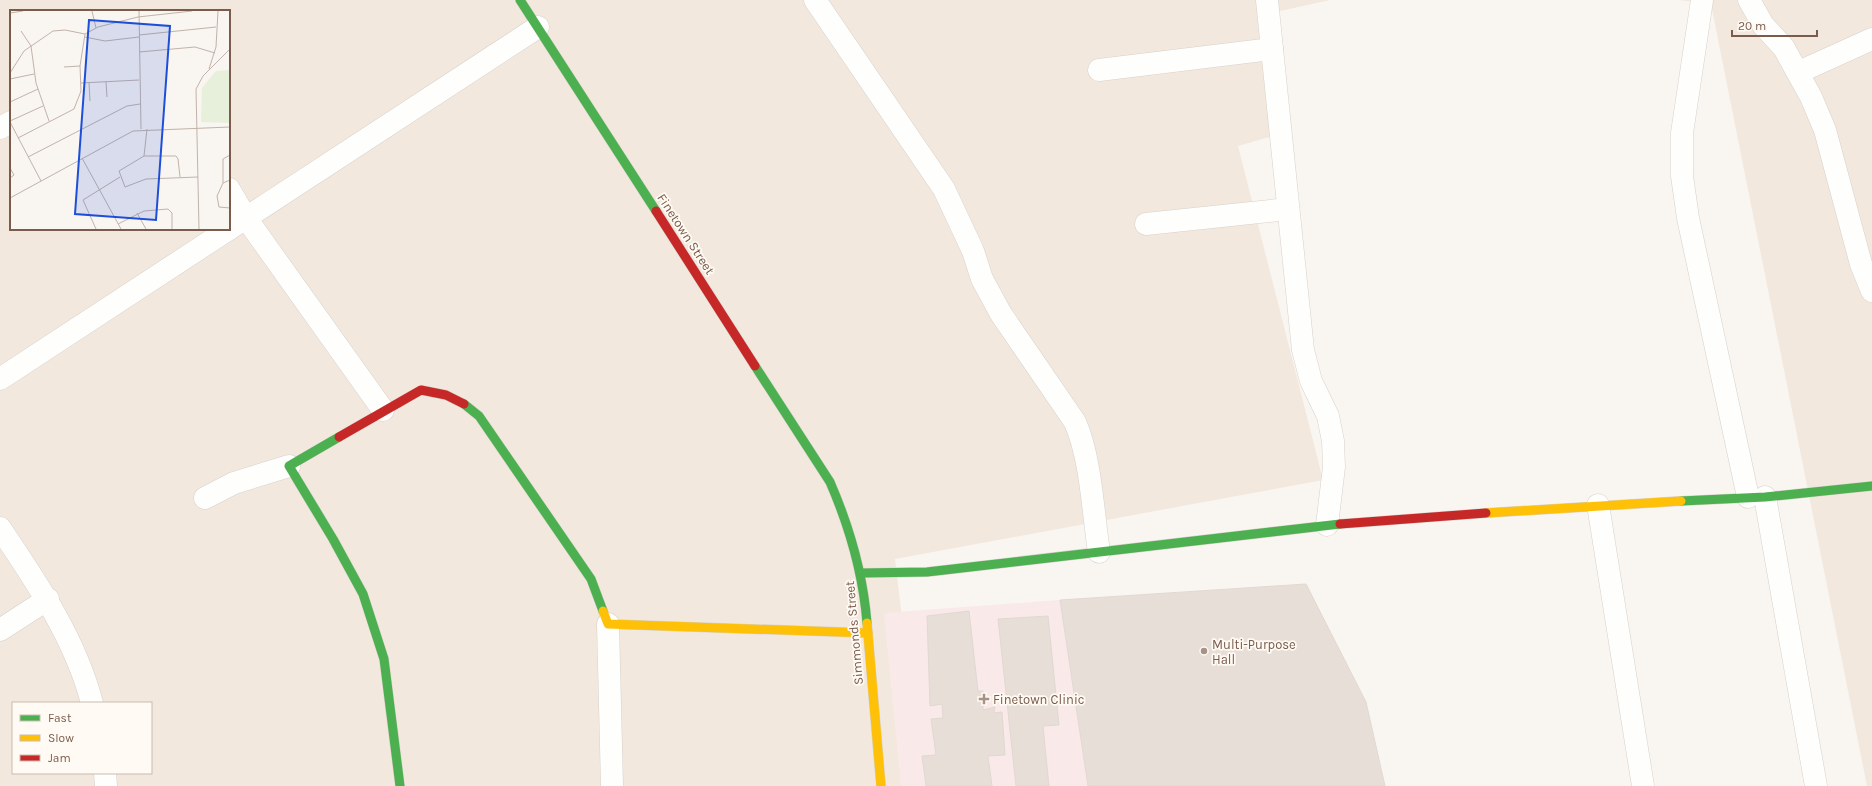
<svg xmlns="http://www.w3.org/2000/svg" width="1872" height="786" font-family="Karla,sans-serif">
  <style>
    .residential { fill: #f2e8de; fill-rule: evenodd }
    .medical { fill: #fae9e9 }
    .building { fill: #e6ded7; stroke: #e2d8d2 }
    .lines { fill: none; stroke-linecap: round; stroke-linejoin: round }
    .street-casing { stroke: #d7d1cb; stroke-width: 23 }
    .fast-casing { stroke: #d9d2cb; stroke-width: 10 }
    .slow-casing { stroke: #d9d2cb; stroke-width: 10 }
    .jam-casing { stroke: #d9d2cb; stroke-width: 10 }
    .street { stroke: #fefefd; stroke-width: 22 }
    .fast { stroke: #4caf50; stroke-width: 9 }
    .slow { stroke: #ffc107; stroke-width: 9 }
    .jam { stroke: #c62828; stroke-width: 9 }
    .poi-dot { fill: #a69286; stroke: #fffaf3; stroke-width: 1.5 }
    .labels { text-anchor: middle; dominant-baseline: central; stroke-width: 3.5; stroke-linejoin: round; paint-order: stroke }
    .street-label { font-size: 13px; fill: #7a5c4d; stroke: #fffaf3 }
    .poi-label { font-size: 13px; fill: #7a5c4d; stroke: #fffaf3; text-anchor: start }
    .inset-road { fill: none; stroke: #c2b3aa; stroke-width: 1 }
    .view { fill: #1d4ed8; fill-opacity: 0.15; stroke: #1d4ed8; stroke-width: 2 }
    .inset-edge { fill: none; stroke: #7a5c4d; stroke-width: 2 }
  </style>
  <rect width="100%" height="100%" fill="#f9f5f0"/>
  <g class="residential">
    <path d="M0,0H1330L1267,14L1280,134L1238,146L1323,480L895,559L922,786H0ZM11,11H229V229H11ZM13,703H151V773H13Z"/>
    <path d="M1679,0H1872V786H1867L1711,4Z"/>
  </g>
  <path class="medical" d="M1060,600L1088,786H901L884,613Z"/>
  <g class="building">
    <path d="M1306,584L1366,702L1385,786H1088L1060,600Z"/>
    <path d="M969,611L978,691H983V710L995,707L994,713L1002,712L1005,755L988,756L992,786H926L922,756L936,755L931,719L943,718L942,704L930,706L927,616Z"/>
    <path d="M1048,616L1059,725L1043,726L1049,786H1016L998,619Z"/>
  </g>
  <g class="lines">
    <g class="street-casing">
      <g id="street">
        <path d="M815,0L944,189L973,251L982,279L1001,314L1075,422C1091,458 1093,513 1099,552"/>
        <path d="M1267,0L1303,350L1311,381L1328,416L1333,441L1334,467L1327,525"/>
        <path d="M1702,0L1682,133V176L1688,218L1748,497"/>
        <path d="M1749,0L1763,25L1784,48L1811,97L1825,130L1861,264L1872,291"/>
        <path d="M1099,70L1272,49"/>
        <path d="M1799,72L1872,39"/>
        <path d="M0,128L11,122"/>
        <path d="M229,189L246,218L383,410"/>
        <path d="M1146,224L1288,209"/>
        <path d="M229,229L538,27"/>
        <path d="M0,379L229,229"/>
        <path d="M1765,497L1816,786"/>
        <path d="M205,498L234,483L289,466"/>
        <path d="M1598,505L1643,786"/>
        <path d="M0,528C37,583 75,638 92,703"/>
        <path d="M608,624L612,786"/>
        <path d="M0,630L48,599"/>
        <path d="M105,773L106,786"/>
      </g>
    </g>
    <g class="fast-casing">
      <g id="fast">
        <path d="M520,0L656,211"/>
        <path d="M755,366L830,482C850,528 863,573 867,623"/>
        <path d="M464,404L479,416L591,579L603,611"/>
        <path d="M339,437L289,466L333,539L363,594L384,659L400,786"/>
        <path d="M1681,501L1765,497L1872,486"/>
        <path d="M862,573L927,572L1340,524"/>
      </g>
    </g>
    <g class="slow-casing">
      <g id="slow">
        <path d="M1486,513L1681,501"/>
        <path d="M603,611L608,624L868,633"/>
        <path d="M867,623L881,786"/>
      </g>
    </g>
    <g class="jam-casing">
      <g id="jam">
        <path d="M656,211L755,366"/>
        <path d="M339,437L421,390L446,395L464,404"/>
        <path d="M1340,524L1486,513"/>
      </g>
    </g>
    <use href="#street" class="street"/>
    <use href="#fast" class="fast"/>
    <use href="#slow" class="slow"/>
    <use href="#jam" class="jam"/>
  </g>
  <g class="poi-dot">
    <circle cx="1204" cy="651" r="4"/>
    <path d="M982 693h4v4h4v4h-4v4h-4v-4h-4v-4h4z"/>
  </g>
  <g class="labels">
    <g class="street-label">
      <text transform="translate(686 234) rotate(57)">Finetown Street</text>
      <text transform="translate(854 633) rotate(-95)">Simmonds Street</text>
    </g>
    <g class="poi-label">
      <text x="1212" y="644">Multi-Purpose<tspan x="1212" dy="15">Hall</tspan></text>
      <text x="993" y="699">Finetown Clinic</text>
    </g>
  </g>
  <g transform="translate(10 10)">
    <rect width="220" height="220" fill="#f9f5f0"/>
    <path d="M220,60V113L191,112L192,78L206,61Z" fill="#e7f0db"/>
    <path class="inset-road" d="M82,1L86,18M129,1L131,119M0,3L13,1M11,21L21,36L26,73L39,111M129,25L206,17M75,27L95,31L129,27M129,42L185,37L205,43M54,57L70,56M199,59L206,37L208,1M0,63L14,41L43,21L55,20L75,24L88,17L128,7L182,1M0,69L24,64M96,72L97,87M71,73L129,70M79,73L80,91M0,92L28,79M0,111L33,96M0,112L31,171M137,119L134,146L109,161L115,177L136,169L188,167M8,128L64,99L71,81L70,56L75,24M134,146H166L168,149L170,167M18,147L117,96L130,94M72,148L111,219M0,158L4,165L0,168M220,170L213,173L207,186L209,197L220,198M213,173V149L220,145M0,188L123,121L220,117M127,203L136,219M108,214L134,201L158,199L162,203V219M86,219L73,190L110,167M189,219L186,79L193,66L220,39"/>
    <path class="view" d="M79,10L160,16L146,210L65,204Z"/>
    <rect width="220" height="220" class="inset-edge"/>
  </g>
  <rect x="12" y="702" width="140" height="72" fill="#fffaf3" stroke="#cabbb1"/>
  <rect x="20" y="715" width="20" height="6" fill="#4caf50" stroke="#cabbb1"/>
  <text x="48" y="722" font-size="12" fill="#7a5c4d">Fast</text>
  <rect x="20" y="735" width="20" height="6" fill="#ffc107" stroke="#cabbb1"/>
  <text x="48" y="742" font-size="12" fill="#7a5c4d">Slow</text>
  <rect x="20" y="755" width="20" height="6" fill="#c62828" stroke="#cabbb1"/>
  <text x="48" y="762" font-size="12" fill="#7a5c4d">Jam</text>
  <path d="M1732 30v6h85v-6" fill="none" stroke="#7a5c4d" stroke-width="2"/>
  <text x="1738" y="30" font-size="12" fill="#7a5c4d" stroke="#fffaf3" stroke-width="3" paint-order="stroke">20 m</text>
</svg>
